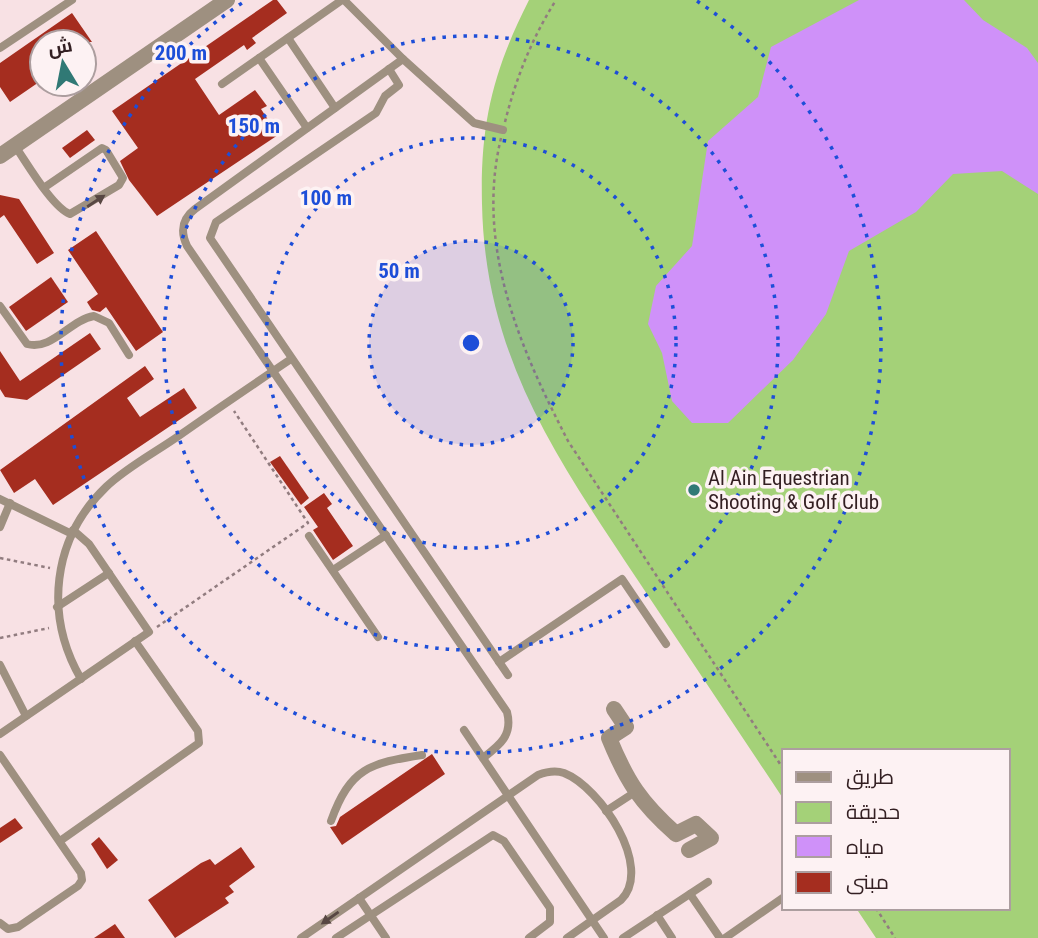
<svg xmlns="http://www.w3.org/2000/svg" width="1038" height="938" font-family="'Roboto Condensed',Cairo,sans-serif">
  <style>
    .green { fill: #a4d178 }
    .water { fill: #cf91f9 }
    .building { fill: #a52d1f }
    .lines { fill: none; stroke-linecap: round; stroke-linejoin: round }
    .path { stroke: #917c7f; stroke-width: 2.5; stroke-dasharray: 3.5 3.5; stroke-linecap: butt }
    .lane { stroke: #9e9080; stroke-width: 8 }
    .street { stroke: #9e9080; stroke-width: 16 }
    .oneway { fill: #584743 }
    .ring { fill: none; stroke: #1d4ed8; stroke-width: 3.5; stroke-dasharray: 3.5 7 }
    .poi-dot { fill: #307975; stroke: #fdf2f3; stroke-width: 2.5 }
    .labels { text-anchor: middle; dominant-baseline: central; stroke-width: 7; stroke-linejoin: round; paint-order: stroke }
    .poi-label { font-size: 21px; fill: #331f22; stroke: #fdf2f3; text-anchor: start }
    .centre { fill: #1d4ed8; stroke: #fdf2f3; stroke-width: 3.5 }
    .ring-label { font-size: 21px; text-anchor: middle; font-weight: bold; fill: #1d4ed8; stroke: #fdf2f3; stroke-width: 7; stroke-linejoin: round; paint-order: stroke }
  </style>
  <rect width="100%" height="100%" fill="#f8e1e4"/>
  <path class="green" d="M529,0H1038V938H876L856,908H1008V751H784V800C735,726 686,653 637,579C556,457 485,356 482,204C480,124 493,71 529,0Z"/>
  <path class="water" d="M859,0H964L983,20L1027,48L1038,63V194L1002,171L953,174L916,212L849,251L826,314L793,360L728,423H692L672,401L662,353L648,324L656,286L692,246L708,141L758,97L771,47Z"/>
  <g class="building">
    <path d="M273,0H277L287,13L252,38L256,43L247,50L244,45L195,79L219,115L255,90L267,106L261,109L278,135L157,216L129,180L120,161L138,148L112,111Z"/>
    <path d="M72,13L92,42H42V80L10,102L0,87V63Z"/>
    <path d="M87,130L95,140L70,158L62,148Z"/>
    <path d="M0,195L19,199L54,253L37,264L4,215L0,218Z"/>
    <path d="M96,231L163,332L136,351L106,307L100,312L92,310L87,302L98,294L68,250Z"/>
    <path d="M51,277L68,302L26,331L9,307Z"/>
    <path d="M90,333L101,349L27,400L5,397L0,389V351L20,381Z"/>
    <path d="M145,366L154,379L127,398L140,417L184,388L197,408L53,505L35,479L14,493L0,470Z"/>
    <path d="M280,456L309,498L301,505L270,462Z"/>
    <path d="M324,493L332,504L327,508L353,546L333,560L313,530L318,527L304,507Z"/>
    <path d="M432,754L445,774L342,845L330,827L336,826L340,817Z"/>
    <path d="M15,818L23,828L0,843V828Z"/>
    <path d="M99,837L118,860L107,869L91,844Z"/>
    <path d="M241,847L255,867L229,886L234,892L225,898L229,903L175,938L148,900L201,863L210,859L215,865Z"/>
    <path d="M115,924L125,938H94Z"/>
  </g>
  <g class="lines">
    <g class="path">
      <path d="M505,122C516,78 532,38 556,0"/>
      <path d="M501,138C475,246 520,348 568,441L784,770"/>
      <path d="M0,558L50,568"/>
      <path d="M157,627L308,523L234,411"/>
      <path d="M0,638L49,628"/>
      <path d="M876,908L895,938"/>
    </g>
    <g class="lane">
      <path d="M344,0L403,59L474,123L503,130"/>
      <path d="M288,38L335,108"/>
      <path d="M0,48L72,0"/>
      <path d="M259,58L307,128"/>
      <path d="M403,59L195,209C182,219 180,231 187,246L507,712C513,735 500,745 483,758"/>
      <path d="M389,69L399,85L385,96L376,113L216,222L210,238L508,675"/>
      <path d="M222,84L342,0"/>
      <path d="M15,146C27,163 52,207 70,214L119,185L123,178L106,150L102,148L45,187"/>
      <path d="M0,306L27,344C52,351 70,320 94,316L109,323L129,355"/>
      <path d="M0,499L72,534"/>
      <path d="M0,527L10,503"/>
      <path d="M309,536L378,637"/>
      <path d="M333,570L386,535"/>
      <path d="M57,607L109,573"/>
      <path d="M499,662L622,579L666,644"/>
      <path d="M0,665L26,716"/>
      <path d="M81,679C44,615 52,539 106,487C127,467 156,452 180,435C217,409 254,384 291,359"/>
      <path d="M464,730L604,938"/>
      <path d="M0,734L149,632L89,544L73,530"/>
      <path d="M0,755L81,873L82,880L78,886L18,927L8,929L0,923"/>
      <path d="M606,811L629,796"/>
      <path d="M331,821C350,768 370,763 422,755"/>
      <path d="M60,841L199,743L198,731L135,641"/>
      <path d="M690,894L720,938"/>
      <path d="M359,898L386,938"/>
      <path d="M657,915L672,938"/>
      <path d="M301,938L538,775C546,772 555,770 564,773C600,787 654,867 621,900L567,938"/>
      <path d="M336,938L493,835L504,841L550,908V922L529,938"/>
      <path d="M623,938L708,882"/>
      <path d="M725,938L784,897"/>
    </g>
    <g class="street">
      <path d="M0,156L227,0"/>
      <path d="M614,709L626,727L609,738C627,782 641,803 676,834L696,824L711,838L689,850"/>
    </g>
  </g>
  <defs><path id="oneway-solid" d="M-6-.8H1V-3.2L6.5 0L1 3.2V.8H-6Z" transform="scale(1.75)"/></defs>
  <g class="oneway">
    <use href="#oneway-solid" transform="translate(96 201) rotate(-33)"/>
    <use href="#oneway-solid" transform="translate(330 918) rotate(145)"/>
  </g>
  <circle cx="471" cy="343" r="102" fill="#1d4ed8" fill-opacity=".12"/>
  <g class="ring">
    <circle cx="471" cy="343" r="102"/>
    <circle cx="471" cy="343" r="205"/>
    <circle cx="471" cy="343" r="307"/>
    <path d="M697 1A410 410 0 1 1 245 1"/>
  </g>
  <circle class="poi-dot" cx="694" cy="490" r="7"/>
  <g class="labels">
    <g class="poi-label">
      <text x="708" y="478">Al Ain Equestrian<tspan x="708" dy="24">Shooting &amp; Golf Club</tspan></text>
    </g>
  </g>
  <circle cx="471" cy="343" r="10" class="centre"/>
  <g class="ring-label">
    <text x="181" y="60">200 m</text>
    <text x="254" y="133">150 m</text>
    <text x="326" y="205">100 m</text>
    <text x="399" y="278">50 m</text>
  </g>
  <rect x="782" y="749" width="228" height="161" fill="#fdf2f3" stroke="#ac9e9f" stroke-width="2"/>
  <rect x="796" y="772" width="35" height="10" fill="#9e9080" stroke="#ac9e9f" stroke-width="2"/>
  <text x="846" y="784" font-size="21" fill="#331f22">طريق</text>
  <rect x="796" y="802" width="35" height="21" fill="#a4d178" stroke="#ac9e9f" stroke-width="2"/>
  <text x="846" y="819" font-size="21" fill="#331f22">حديقة</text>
  <rect x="796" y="836" width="35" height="21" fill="#cf91f9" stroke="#ac9e9f" stroke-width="2"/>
  <text x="846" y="854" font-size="21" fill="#331f22">مياه</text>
  <rect x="796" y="872" width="35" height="21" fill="#a52d1f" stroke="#ac9e9f" stroke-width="2"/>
  <text x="846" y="889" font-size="21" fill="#331f22">مبنى</text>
  <g transform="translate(63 63) rotate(350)"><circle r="33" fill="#fdf2f3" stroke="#ac9e9f" stroke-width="2"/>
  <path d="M0-5L12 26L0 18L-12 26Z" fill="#307975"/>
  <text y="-10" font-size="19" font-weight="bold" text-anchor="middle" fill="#331f22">ش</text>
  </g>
</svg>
